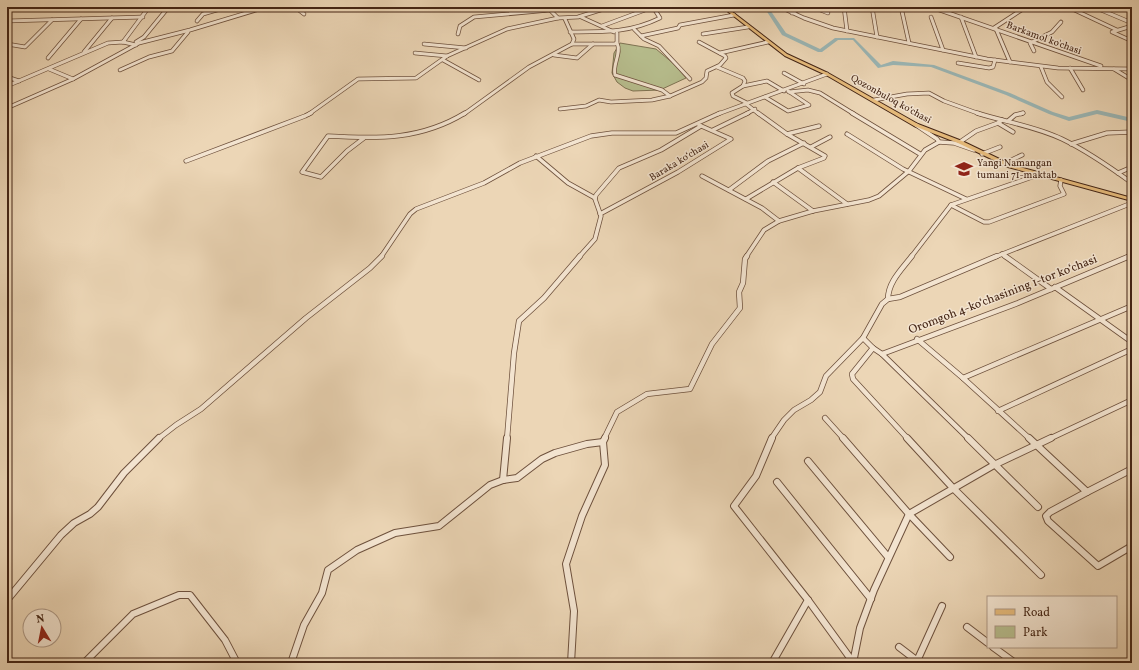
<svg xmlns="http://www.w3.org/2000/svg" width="1139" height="670" font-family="Vollkorn,serif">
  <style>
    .green { fill: #b7be8e; stroke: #7e7252 }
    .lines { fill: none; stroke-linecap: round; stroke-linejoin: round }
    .river { fill: #9bb7b6; fill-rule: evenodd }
    .minor-far3-casing { stroke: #6e513d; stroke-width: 4.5 }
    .minor-far2-casing { stroke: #6e513d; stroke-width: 5 }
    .minor-far1-casing { stroke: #6e513d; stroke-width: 6 }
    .minor-casing { stroke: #6e513d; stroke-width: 8 }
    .major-casing { stroke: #442515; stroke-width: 2 }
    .minor-far3 { stroke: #f3e4d0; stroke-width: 3 }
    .minor-far2 { stroke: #f3e4d0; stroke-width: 3.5 }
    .minor-far1 { stroke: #f3e4d0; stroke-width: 4.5 }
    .minor { stroke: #f3e4d0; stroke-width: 6 }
    .major { fill: #e6bb7b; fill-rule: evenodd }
    .labels { text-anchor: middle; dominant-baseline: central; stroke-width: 3; stroke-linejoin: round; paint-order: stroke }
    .far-street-label { font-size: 10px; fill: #442515; stroke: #f3e4d0 }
    .far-poi-label { font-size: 10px; fill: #442515; stroke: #f3e4d0; text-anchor: start }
    .street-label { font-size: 12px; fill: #442515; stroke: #f3e4d0 }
  </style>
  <rect width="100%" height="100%" fill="#ecd6b6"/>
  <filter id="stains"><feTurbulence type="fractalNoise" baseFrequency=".005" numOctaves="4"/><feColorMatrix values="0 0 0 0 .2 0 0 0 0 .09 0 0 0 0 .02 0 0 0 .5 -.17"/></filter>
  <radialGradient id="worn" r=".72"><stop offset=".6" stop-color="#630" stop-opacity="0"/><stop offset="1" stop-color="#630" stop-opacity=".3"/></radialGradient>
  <path class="green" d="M620,43L656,49L674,64L686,78L660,90L633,91L625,88L617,82L612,73L614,53Z"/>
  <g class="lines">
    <path class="river" d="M764,7H768L786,33L820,49L835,38H854L881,65L893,61L934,65L1010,93L1053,112L1069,117L1097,110L1132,118V122L1097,114L1069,121L1049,114L1006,95L931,67L893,65L878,68L853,40H838L822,52H818L782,35Z"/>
    <g class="minor-far3-casing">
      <g id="minor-far3">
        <path d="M295,7L304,14"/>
        <path d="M547,7L558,18"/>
        <path d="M780,7L804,18L833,28L987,59L1058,68L1132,69"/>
        <path d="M813,7L828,13"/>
        <path d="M844,7L847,31"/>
        <path d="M872,7L877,37"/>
        <path d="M901,7L909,43"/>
        <path d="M931,7L1101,66"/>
        <path d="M1068,7L1117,30"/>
        <path d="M1094,7L1132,23"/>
        <path d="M692,8L700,7"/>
        <path d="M167,9H187L200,7"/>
        <path d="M792,13L803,7"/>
        <path d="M581,17L614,32"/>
        <path d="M931,17L943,50"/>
        <path d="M961,17L976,57"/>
        <path d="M7,21L143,17"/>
        <path d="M197,21L203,14L227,7"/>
        <path d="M602,26L653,7"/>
        <path d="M1132,26L1112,32L1132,41"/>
        <path d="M994,28L1026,7"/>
        <path d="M634,29L644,39L659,46L690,79"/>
        <path d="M996,29L1010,62"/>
        <path d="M570,32C604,32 629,33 660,18L653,7"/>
        <path d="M458,34L460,26L474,17L550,10"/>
        <path d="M703,34L748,27"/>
        <path d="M641,36L678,28L680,25L734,15"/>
        <path d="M123,42L149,7"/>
        <path d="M136,42L144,37L167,9L165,7"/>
        <path d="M617,43C622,53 612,65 615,75L662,90L670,96"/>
        <path d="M7,44L25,47L52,20"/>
        <path d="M424,44L466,48"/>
        <path d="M572,44H615L617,42V33"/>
        <path d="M1034,51L1030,43L1052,32L1061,22"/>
        <path d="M84,52L112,18"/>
        <path d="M415,53L447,56"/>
        <path d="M720,53L768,42"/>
        <path d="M554,55L577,58L593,44"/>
        <path d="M48,58L81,19"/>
        <path d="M443,60L479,80"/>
        <path d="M958,63L989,68L993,67L995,60"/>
        <path d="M717,67L743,78L745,81L743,86"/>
        <path d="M1041,67L1047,82L1062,97"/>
        <path d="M1070,68L1083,90"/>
        <path d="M49,69L73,79"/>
        <path d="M1114,69L1132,80"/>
        <path d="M120,70L149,57L172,51L188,32"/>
        <path d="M784,73L804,84"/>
        <path d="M7,77L19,81"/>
        <path d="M7,86L108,43L123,42L136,45"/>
        <path d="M789,92L808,90L820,93L854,114"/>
        <path d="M765,97L788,111L809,105L788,91"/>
        <path d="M874,100L907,94L929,93L944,101L980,114"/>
        <path d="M747,103L733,96L732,93L743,86L767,81L784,91"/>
        <path d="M746,104L759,114"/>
        <path d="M7,108L73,79L139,43L190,30L266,7"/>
        <path d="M560,109L586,106L599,100L611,102L652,100L670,96L702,82L706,78L707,71L720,65L726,58L725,56L699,42"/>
        <path d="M309,114L358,79L416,78L447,56L507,29L558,18L578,17L610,7"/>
        <path d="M464,114L529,67L572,44L574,39L565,19"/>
        <path d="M718,114L827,74"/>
        <path d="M746,114L755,109"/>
        <path d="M1021,114L1023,113"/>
      </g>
    </g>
    <g class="minor-far2-casing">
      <g id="minor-far2">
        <path d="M852,113L920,154"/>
        <path d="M977,113C1005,122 1035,126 1062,139C1087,151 1110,167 1132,183"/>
        <path d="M1008,121L1015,115L1023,113"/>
        <path d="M998,123L1013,132"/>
        <path d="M713,130L748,113"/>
        <path d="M787,134L819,126"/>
        <path d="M847,134L903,169L966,199"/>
        <path d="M364,138L347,151L321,177L302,172L328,136C378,139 421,140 465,113"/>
        <path d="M939,142L954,143L974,150"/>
        <path d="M960,142L976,131L998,123L1002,120"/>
        <path d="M1071,144L1107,133L1132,132"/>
        <path d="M811,147L830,137"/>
        <path d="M982,154L1000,147"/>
        <path d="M536,156L568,183L595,198"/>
        <path d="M186,161L305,116L311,113"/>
        <path d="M1003,164L1022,155"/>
        <path d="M798,168L847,204"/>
        <path d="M1118,173L1132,167"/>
        <path d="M702,176L762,208L779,221"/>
        <path d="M773,182L813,211"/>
        <path d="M729,190L768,161L804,143"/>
        <path d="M746,199L798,168L824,158L825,156L787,134L758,113"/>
        <path d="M951,205L984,222H989L1064,194L1060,186L1061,180"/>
        <path d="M600,214L678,172L731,139L699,125"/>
        <path d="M1002,254L1006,257"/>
        <path d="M381,257L410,214L416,209L484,183L520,163L591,136L612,133H676L720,113"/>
        <path d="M579,257L595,239L601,216L595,199L596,195L619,168L661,150L701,126"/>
        <path d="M746,257L764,230L779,221L813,211L869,200L879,196L909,171L925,150L939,142L937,139L916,125"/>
        <path d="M911,257L951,205L1032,177L1036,174"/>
        <path d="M995,257L1132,203"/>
        <path d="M1127,257L1132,255"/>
      </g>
    </g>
    <g class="minor-far1-casing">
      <g id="minor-far1">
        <path d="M1005,256L1051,289"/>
        <path d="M1055,287L1132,342"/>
        <path d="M888,299C888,282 902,269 912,256"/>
        <path d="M863,338L873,348L882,354L969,439"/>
        <path d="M917,339L963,378"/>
        <path d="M873,348L852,374L853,379L908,439"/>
        <path d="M882,354L1018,303L1130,256"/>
        <path d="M998,411L1132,349"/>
        <path d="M825,418L844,439"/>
        <path d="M158,439L176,425L201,409L306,318L370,268L382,256"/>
        <path d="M507,439L514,353L519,321L544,298L580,256"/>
        <path d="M604,439L617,412L647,394L690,389L712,344L740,308L739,292L743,283L745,259L747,256"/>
        <path d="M771,439L784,420L794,410L811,400L820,392L826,376L863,338L882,304L888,299L900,297L997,256"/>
        <path d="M1030,439L963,378L1132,306"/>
        <path d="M1049,439L1132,400"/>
      </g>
    </g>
    <g class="minor-casing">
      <g id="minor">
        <path d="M772,438L756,476L734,506L808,600L853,662"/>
        <path d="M843,438L909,514L950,557"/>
        <path d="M907,438L953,488L1041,575"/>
        <path d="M968,438L1038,507"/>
        <path d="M1029,438L1087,492L1132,469"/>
        <path d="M808,461L888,557"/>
        <path d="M503,480L507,438"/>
        <path d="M777,482L871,599"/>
        <path d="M1087,492L1050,512L1046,516L1048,521L1098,566L1132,546"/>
        <path d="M7,600L61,535L74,523L90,514L98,507L124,473L159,438"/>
        <path d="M967,627L988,643"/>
        <path d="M899,647L920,663"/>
        <path d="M993,647L1015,663"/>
        <path d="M917,661L942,606"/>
        <path d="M84,663L133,614L179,595H190L225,640L237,663"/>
        <path d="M291,663L304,625L322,593L328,570L357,550L395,533L439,526L490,485L503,480L517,478L542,459L555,453L587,444L603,442"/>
        <path d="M571,663L574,611L566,564L582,516L605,465L603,442L605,438"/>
        <path d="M772,663L808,600"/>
        <path d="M853,663L860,628L874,590L909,514L994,465L1051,438"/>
      </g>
    </g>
    <g class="major-casing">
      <path id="major" d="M722,7H726L787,54L828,73L918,124L962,141L1012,165L1132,198V201L1008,167L958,143L914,126L826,75L785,56Z"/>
    </g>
    <use href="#minor-far3" class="minor-far3"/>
    <use href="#minor-far2" class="minor-far2"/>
    <use href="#minor-far1" class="minor-far1"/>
    <use href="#minor" class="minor"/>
    <use href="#major" class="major"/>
  </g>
  <defs>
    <g id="school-bare" transform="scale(1.38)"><path d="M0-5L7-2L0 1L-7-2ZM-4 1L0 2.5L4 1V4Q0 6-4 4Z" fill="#8f2418" stroke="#f3e4d0" stroke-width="2.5" paint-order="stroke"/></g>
  </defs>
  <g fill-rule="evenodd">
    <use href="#school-bare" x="964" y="169"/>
  </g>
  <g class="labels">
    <g class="far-street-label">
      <text transform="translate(1044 38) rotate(20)">Barkamol ko'chasi</text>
      <text transform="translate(891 99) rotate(29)">Qozonbuloq koʻchasi</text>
      <text transform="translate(679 161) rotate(-31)">Baraka koʻchasi</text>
    </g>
    <g class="far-poi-label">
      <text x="977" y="163">Yangi Namangan<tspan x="977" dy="12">tumani 71-maktab</tspan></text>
    </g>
    <g class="street-label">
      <text transform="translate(1003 295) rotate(-21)">Oromgoh 4-koʻchasining 1-tor koʻchasi</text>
    </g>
  </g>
  <rect width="1139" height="670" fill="none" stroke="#ecd6b6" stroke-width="24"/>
  <rect x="8" y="8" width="1123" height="654" fill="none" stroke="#442515" stroke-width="2"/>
  <rect x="12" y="12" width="1115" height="646" fill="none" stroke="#442515"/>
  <rect x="987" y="596" width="130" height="52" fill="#f3e4d0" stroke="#ad9885"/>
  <rect x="995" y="609" width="20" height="6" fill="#e6bb7b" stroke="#ad9885"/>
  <text x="1023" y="616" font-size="12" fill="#442515">Road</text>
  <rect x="995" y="626" width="20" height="12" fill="#b7be8e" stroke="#ad9885"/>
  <text x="1023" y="636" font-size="12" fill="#442515">Park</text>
  <g transform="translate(42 628) rotate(350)"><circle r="19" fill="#f3e4d0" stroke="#ad9885"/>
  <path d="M0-3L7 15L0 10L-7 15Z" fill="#8f2418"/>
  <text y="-6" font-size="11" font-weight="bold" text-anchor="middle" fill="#442515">N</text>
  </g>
  <rect width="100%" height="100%" filter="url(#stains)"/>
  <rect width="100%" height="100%" fill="url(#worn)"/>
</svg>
